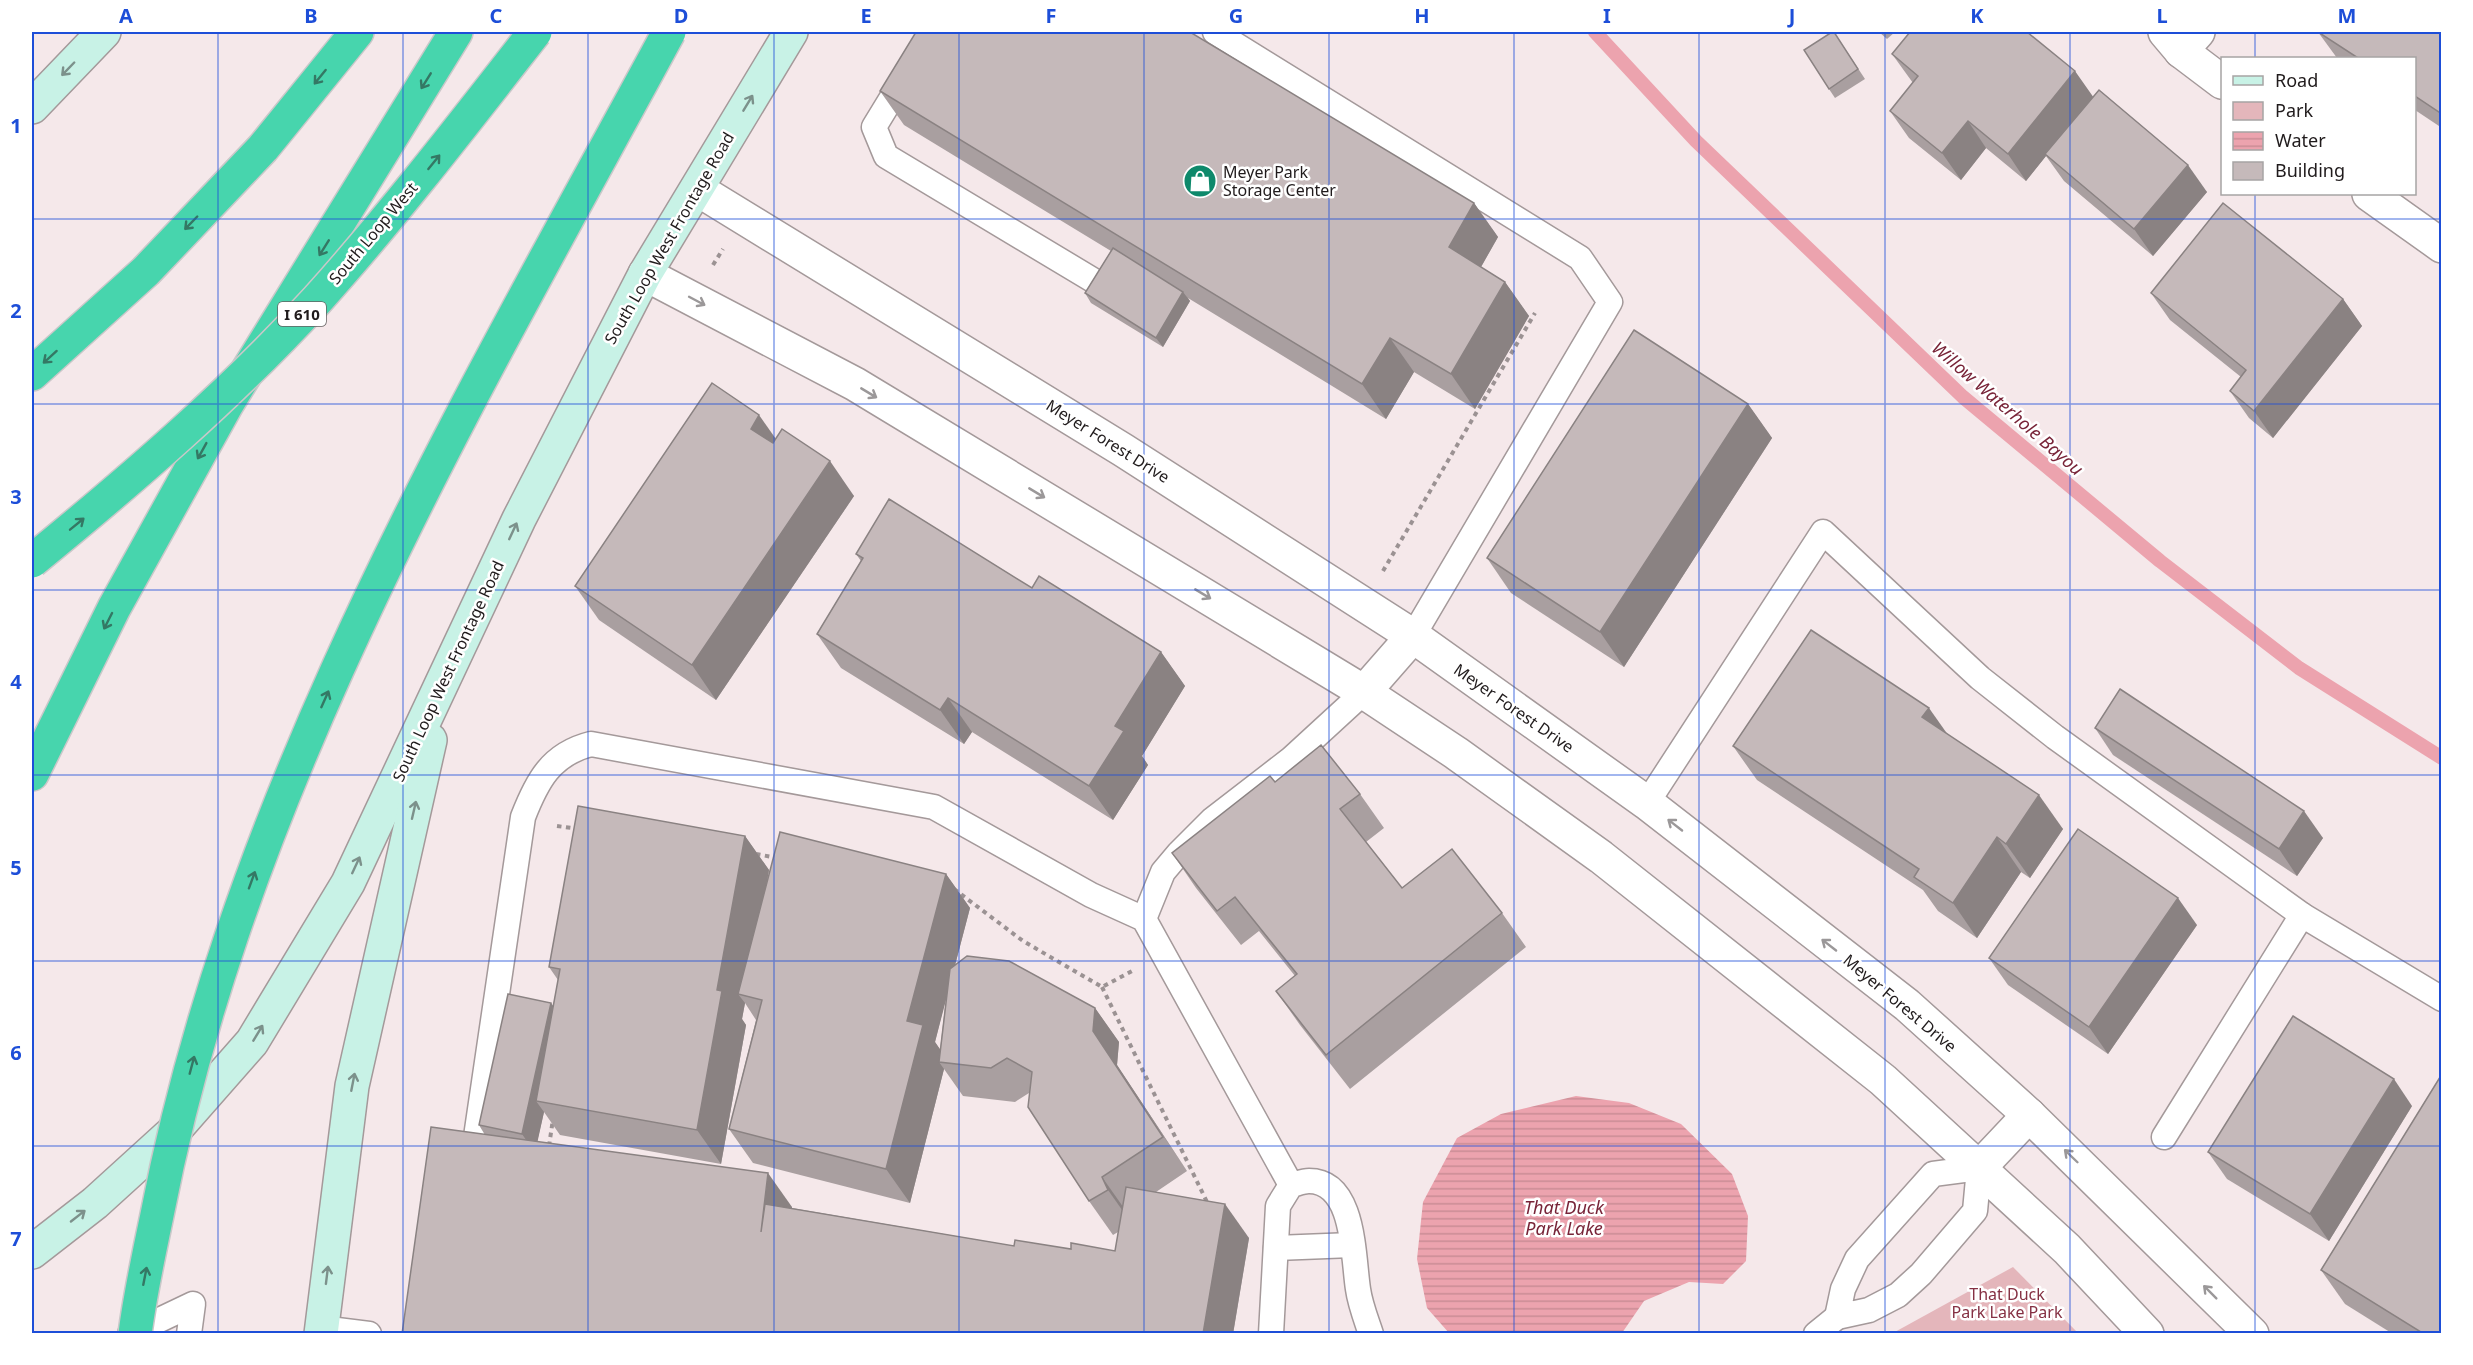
<svg xmlns="http://www.w3.org/2000/svg" width="2473" height="1365" font-family="'Noto Sans',sans-serif">
  <style>
    .park { fill: #e4b6bb }
    .water { fill: url(#water-rules) }
    .lines { fill: none; stroke-linecap: round; stroke-linejoin: round }
    .stream { stroke: #eca3ae; stroke-width: 14 }
    .service-casing { stroke: #a4999a; stroke-width: 27 }
    .minor-casing { stroke: #a4999a; stroke-width: 36 }
    .tertiary-casing { stroke: #a4999a; stroke-width: 36 }
    .secondary-casing { stroke: #a4999a; stroke-width: 36 }
    .motorway-casing { stroke: #c9c8c9; stroke-width: 36 }
    .path { stroke: #9b9293; stroke-width: 4; stroke-dasharray: 4.5 4.5; stroke-linecap: butt }
    .service { stroke: #fff; stroke-width: 24 }
    .minor { stroke: #fff; stroke-width: 33 }
    .tertiary { stroke: #fff; stroke-width: 33 }
    .secondary { stroke: #c8f2e6; stroke-width: 33 }
    .motorway { stroke: #47d5ad; stroke-width: 33 }
    .motorway-bridge-casing { stroke: #c9c8c9; stroke-width: 36; stroke-linecap: butt }
    .motorway-bridge { stroke: #47d5ad; stroke-width: 33 }
    .wall { fill: #a99fa0; fill-rule: evenodd }
    .shaded-wall { fill: #8a8282 }
    .building { fill: #c5b9ba; stroke: #8a8282; stroke-width: 1.5 }
    .oneway { stroke: #7c918b }
    .oneway2 { stroke: #347864 }
    .oneway3 { stroke: #9b9899 }
    .grid { fill: none; stroke: #1d4ed8; stroke-width: 1.5; stroke-opacity: 0.55 }
    .labels { text-anchor: middle; dominant-baseline: central; stroke-width: 5; stroke-linejoin: round; paint-order: stroke }
    .shield { fill: #fff; stroke: #635f60; stroke-width: 1.5 }
    .shield-label { font-size: 15px; font-weight: bold; fill: #201b1c }
    .poi-label { font-size: 16px; fill: #201b1c; stroke: #fff; text-anchor: start }
    .street-label { font-size: 16px; fill: #201b1c; stroke: #fff }
    .park-label { font-size: 16px; fill: #853043; stroke: #fff }
    .water-label { font-size: 18px; font-style: italic; fill: #782438; stroke: #fff }
    .neatline { fill: none; stroke: #1d4ed8; stroke-width: 2 }
    .grid-label { font-size: 20px; text-anchor: middle; font-weight: bold; fill: #1d4ed8 }
  </style>
  <defs>
    <pattern id="water-rules" width="6" height="5" patternUnits="userSpaceOnUse" patternTransform="scale(1.5)"><rect width="6" height="5" fill="#eca3ae"/><path d="M0 2.5h6" fill="none" stroke="#ca8c95"/></pattern>
  </defs>
  <rect width="100%" height="100%" fill="#f5e8ea"/>
  <path class="park" d="M2013,1267L2078,1333H1893Z"/>
  <path class="water" d="M1576,1096L1629,1103L1681,1124L1732,1174L1748,1216L1746,1261L1723,1284L1689,1282L1644,1301L1622,1333H1449L1427,1308L1417,1259L1423,1202L1457,1138L1501,1114Z"/>
  <g class="lines">
    <path class="stream" d="M1595,32L1696,141L1963,397L2160,561L2299,668L2442,758"/>
    <g class="service-casing">
      <g id="service">
        <path d="M932,32L874,127L886,156L1101,285"/>
        <path d="M1215,32L1580,258L1610,302L1413,636"/>
        <path d="M1647,803L1823,532L1980,678L2055,737L2302,915L2442,999"/>
        <path d="M1144,919L1163,872L1179,853L1212,820L1291,759L1364,692"/>
        <path d="M2164,1137L2302,915"/>
        <path d="M472,1164L523,817C537,781 551,754 591,744L934,807L1091,895L1144,919L1291,1185"/>
        <path d="M1979,1168L1975,1211L1921,1274L1898,1295L1869,1310L1837,1317L1843,1289L1857,1259L1933,1174Z"/>
        <path d="M1276,1248L1352,1245"/>
        <path d="M321,1328L369,1334"/>
        <path d="M130,1334L193,1304L189,1334"/>
        <path d="M1271,1334L1278,1206L1291,1185C1296,1184 1303,1181 1309,1181C1355,1181 1353,1257 1358,1289C1360,1304 1366,1319 1371,1334"/>
        <path d="M1816,1334L1837,1317"/>
      </g>
    </g>
    <g class="minor-casing">
      <g id="minor">
        <path d="M2181,51L2198,32"/>
        <path d="M697,189L1123,450L1413,636L1647,803L1907,1005L2029,1115L2252,1334"/>
        <path d="M645,274L855,384L1364,692L1456,753L1601,857L1883,1080L2067,1249L2147,1334"/>
        <path d="M1364,692L1413,636"/>
        <path d="M1979,1168L2029,1115"/>
      </g>
    </g>
    <g class="tertiary-casing">
      <g id="tertiary">
        <path d="M2165,32L2181,51L2222,82"/>
        <path d="M2369,194L2442,246"/>
      </g>
    </g>
    <g class="secondary-casing">
      <g id="secondary">
        <path d="M32,107L104,32"/>
        <path d="M32,1252L95,1203L172,1133L252,1042L348,883L519,519L645,274L791,32"/>
        <path d="M321,1334L352,1086L430,740"/>
      </g>
    </g>
    <g class="motorway-casing">
      <g id="motorway">
        <path d="M32,374L146,271L263,148L357,32"/>
        <path d="M32,774L114,608L227,404L456,32"/>
      </g>
    </g>
    <g class="path">
      <path d="M713,265L723,249"/>
      <path d="M1383,571L1535,313"/>
      <path d="M557,826L579,829"/>
      <path d="M756,854L778,858"/>
      <path d="M954,889L1023,941L1102,987L1134,970"/>
      <path d="M1102,987L1208,1204"/>
      <path d="M549,1146L553,1119"/>
    </g>
    <use href="#service" class="service"/>
    <use href="#minor" class="minor"/>
    <use href="#tertiary" class="tertiary"/>
    <use href="#secondary" class="secondary"/>
    <use href="#motorway" class="motorway"/>
    <g class="motorway-bridge-casing">
      <g id="motorway-bridge">
        <path d="M32,561C131,480 230,395 317,300C394,214 464,123 535,32"/>
        <path d="M135,1334C140,1294 149,1254 157,1215C239,788 465,409 669,32"/>
      </g>
    </g>
    <use href="#motorway-bridge" class="motorway-bridge"/>
  </g>
  <g class="wall">
    <path d="M1834,32L1865,79L1835,98L1829,89Z"/>
    <path d="M1879,32H1895L1887,39Z"/>
    <path d="M2318,32H2442V128L2415,110V58H2337Z"/>
    <path d="M1892,54L2093,97L2207,192L2153,256L2064,181L2046,156L2026,181L1986,148L1961,180L1909,138L1890,111L1913,83Z"/>
    <path d="M880,91L1474,203L1498,237L1481,267L1505,282L1529,316L1475,409L1414,372L1386,419L1188,298L1190,301L1163,347L1091,303L1085,293L1111,251L904,125Z"/>
    <path d="M2151,293L2343,299L2362,326L2273,438L2249,418L2230,391L2241,377L2170,320Z"/>
    <path d="M1748,404L1772,438L1624,667L1511,593L1487,558Z"/>
    <path d="M776,439L854,496L716,700L599,620L575,586Z"/>
    <path d="M856,554L1032,588L1161,652L1185,686L1142,756L1148,765L1113,820L972,732L964,744L841,668L817,634L861,561Z"/>
    <path d="M2095,728L2323,838L2297,876L2113,755Z"/>
    <path d="M1946,733L2063,829L2030,878L2021,872L1977,938L1938,911L1923,890L1757,780L1733,746Z"/>
    <path d="M1275,782L1360,794L1384,828L1366,842L1402,888L1502,913L1526,947L1350,1089L1300,1025L1276,991L1295,976L1259,931L1241,945L1196,888L1172,853Z"/>
    <path d="M745,836L769,870L767,885L946,874L970,908L955,965L1095,1008L1119,1042L1117,1065L1187,1171L1156,1192L1249,1238L1233,1334H402L485,1135L479,1125L551,1003L553,1006L558,980L549,967ZM946,998L940,1050L935,1042ZM745,1003L756,1020L729,1129L753,1163L910,1203L944,1069L963,1096L1015,1102L1029,1093L1089,1201L1113,1235L1118,1232L1115,1251L1014,1246L792,1208V1207L537,1142L544,1112L560,1135L721,1164L746,1025L742,1019Z"/>
    <path d="M2197,925L2108,1054L2008,985L1989,958Z"/>
    <path d="M2412,1106L2329,1241L2227,1179L2208,1152Z"/>
    <path d="M2321,1270L2442,1334H2393L2345,1304Z"/>
  </g>
  <g class="shaded-wall">
    <path d="M2075,71L2094,98L2045,154L2046,156L2026,181L2008,154Z"/>
    <path d="M1968,121L1986,148L1961,180L1942,153Z"/>
    <path d="M2188,165L2207,192L2153,256L2134,229Z"/>
    <path d="M1474,203L1498,237L1473,281L1449,247Z"/>
    <path d="M1505,282L1529,316L1475,409L1451,374Z"/>
    <path d="M1183,292L1190,301L1163,347L1156,338Z"/>
    <path d="M2343,299L2362,326L2273,438L2254,411Z"/>
    <path d="M1390,338L1414,372L1386,419L1362,384Z"/>
    <path d="M1748,404L1772,438L1624,667L1600,632Z"/>
    <path d="M759,415L783,449L775,463L751,429Z"/>
    <path d="M830,461L854,496L716,700L692,665Z"/>
    <path d="M1161,652L1185,686L1142,756L1148,765L1113,820L1089,786L1115,726Z"/>
    <path d="M948,698L972,732L964,744L940,710Z"/>
    <path d="M1929,708L1953,742L1922,717Z"/>
    <path d="M2039,795L2063,829L2030,878L2006,844Z"/>
    <path d="M2304,811L2323,838L2297,876L2279,849Z"/>
    <path d="M745,836L769,870L746,996L738,994L745,1003L742,1019L746,1025L721,1164L697,1130L717,990Z"/>
    <path d="M1997,837L2021,872L1977,938L1953,903Z"/>
    <path d="M946,874L970,908L935,1042L947,1059L939,1062L944,1069L910,1203L886,1169L907,1021Z"/>
    <path d="M2178,898L2197,925L2108,1054L2089,1027Z"/>
    <path d="M551,1003L564,1022L536,1101L544,1112L535,1153L522,1134Z"/>
    <path d="M1095,1008L1119,1042L1117,1065L1187,1171L1093,1031Z"/>
    <path d="M2394,1079L2412,1106L2329,1241L2310,1214Z"/>
    <path d="M768,1173L792,1207L785,1267L761,1232Z"/>
    <path d="M1102,1177L1126,1211L1132,1224L1108,1190Z"/>
    <path d="M1225,1204L1249,1238L1233,1334H1203Z"/>
  </g>
  <g class="building">
    <path d="M916,32H1190L1474,203L1449,247L1505,282L1451,374L1390,338L1362,384L880,91Z"/>
    <path d="M1832,32H1834L1858,69L1829,89L1804,50Z"/>
    <path d="M1910,32H2027L2075,71L2008,154L1968,121L1942,153L1890,111L1918,76L1892,54Z"/>
    <path d="M2318,32H2442V114L2415,96V58H2358Z"/>
    <path d="M2099,90L2188,165L2134,229L2045,154Z"/>
    <path d="M2223,203L2343,299L2254,411L2230,391L2246,370L2151,293Z"/>
    <path d="M1113,248L1183,292L1156,338L1085,293Z"/>
    <path d="M1634,330L1748,404L1600,632L1487,558Z"/>
    <path d="M712,383L759,415L751,429L773,443L782,429L830,461L692,665L575,586Z"/>
    <path d="M889,499L1032,588L1039,576L1161,652L1115,726L1124,731L1089,786L948,698L940,710L817,634L863,558L856,554Z"/>
    <path d="M1811,630L1929,708L1922,717L2039,795L2006,844L1997,837L1953,903L1914,877L1919,869L1733,746Z"/>
    <path d="M2120,689L2304,811L2279,849L2095,728Z"/>
    <path d="M1321,745L1360,794L1340,809L1402,888L1452,849L1502,913L1326,1055L1276,991L1297,974L1235,897L1217,911L1172,853L1270,776L1275,782Z"/>
    <path d="M578,806L745,836L717,990L722,991L697,1130L536,1101L560,969L549,967Z"/>
    <path d="M2078,829L2178,898L2089,1027L1989,958Z"/>
    <path d="M780,832L946,874L907,1021L923,1025L886,1169L729,1129L762,1000L738,994Z"/>
    <path d="M967,956L1009,961L1095,1008L1093,1031L1163,1137L1102,1177L1108,1190L1089,1201L1028,1107L1032,1072L1007,1058L991,1068L939,1062L950,969Z"/>
    <path d="M508,994L551,1003L522,1134L479,1125Z"/>
    <path d="M2293,1016L2394,1079L2310,1214L2208,1152Z"/>
    <path d="M2442,1074V1334H2424L2321,1270Z"/>
    <path d="M431,1127L768,1173L761,1232L765,1204L1014,1246L1015,1240L1071,1249V1243L1115,1251L1126,1187L1225,1204L1203,1334H402Z"/>
  </g>
  <defs><path id="oneway-shaft" d="M-6 0H5M1.5-3L5.5 0L1.5 3" fill="none" stroke-width="1.6" stroke-linecap="round" stroke-linejoin="round" transform="scale(1.5)"/></defs>
  <g class="oneway">
    <use href="#oneway-shaft" transform="translate(68 69) rotate(134)"/>
    <use href="#oneway-shaft" transform="translate(748 103) rotate(-59)"/>
    <use href="#oneway-shaft" transform="translate(513 531) rotate(-65)"/>
    <use href="#oneway-shaft" transform="translate(414 810) rotate(-77)"/>
    <use href="#oneway-shaft" transform="translate(356 865) rotate(-65)"/>
    <use href="#oneway-shaft" transform="translate(258 1033) rotate(-59)"/>
    <use href="#oneway-shaft" transform="translate(353 1082) rotate(-79)"/>
    <use href="#oneway-shaft" transform="translate(78 1216) rotate(-38)"/>
    <use href="#oneway-shaft" transform="translate(327 1275) rotate(-83)"/>
  </g>
  <g class="oneway2">
    <use href="#oneway-shaft" transform="translate(320 77) rotate(129)"/>
    <use href="#oneway-shaft" transform="translate(426 81) rotate(122)"/>
    <use href="#oneway-shaft" transform="translate(434 162) rotate(-51)"/>
    <use href="#oneway-shaft" transform="translate(191 223) rotate(134)"/>
    <use href="#oneway-shaft" transform="translate(324 248) rotate(122)"/>
    <use href="#oneway-shaft" transform="translate(50 357) rotate(138)"/>
    <use href="#oneway-shaft" transform="translate(202 451) rotate(119)"/>
    <use href="#oneway-shaft" transform="translate(77 524) rotate(-39)"/>
    <use href="#oneway-shaft" transform="translate(108 621) rotate(117)"/>
    <use href="#oneway-shaft" transform="translate(325 699) rotate(-66)"/>
    <use href="#oneway-shaft" transform="translate(252 880) rotate(-70)"/>
    <use href="#oneway-shaft" transform="translate(192 1065) rotate(-75)"/>
    <use href="#oneway-shaft" transform="translate(145 1276) rotate(-79)"/>
  </g>
  <g class="oneway3">
    <use href="#oneway-shaft" transform="translate(697 301) rotate(28)"/>
    <use href="#oneway-shaft" transform="translate(869 393) rotate(31)"/>
    <use href="#oneway-shaft" transform="translate(1037 493) rotate(31)"/>
    <use href="#oneway-shaft" transform="translate(1203 594) rotate(31)"/>
    <use href="#oneway-shaft" transform="translate(1675 825) rotate(-142)"/>
    <use href="#oneway-shaft" transform="translate(1829 945) rotate(-142)"/>
    <use href="#oneway-shaft" transform="translate(2071 1156) rotate(-136)"/>
    <use href="#oneway-shaft" transform="translate(2210 1292) rotate(-135)"/>
  </g>
  <path class="grid" d="M218,32V1334M403,32V1334M588,32V1334M774,32V1334M959,32V1334M1144,32V1334M1329,32V1334M1514,32V1334M1699,32V1334M1885,32V1334M2070,32V1334M2255,32V58M2255,194V1334M32,219H2442M32,404H2442M32,590H2442M32,775H2442M32,961H2442M32,1146H2442"/>
  <defs>
    <g id="shop-disc" transform="scale(1.725)"><circle r="9.5" fill="#0e896b" stroke="#fff"/><path d="M-5-2.5h2.3a2.7 3.5 0 0 1 5.4 0H5L5.5 6h-11ZM-1.5-2.5h3a1.5 2.3 0 0 0-3 0Z" fill="#fff"/></g>
  </defs>
  <g fill-rule="evenodd">
    <use href="#shop-disc" x="1200" y="181"/>
  </g>
  <g class="labels">
    <rect class="shield" x="278" y="302" width="48" height="24" rx="4.5"/>
    <g class="shield-label">
      <text x="302" y="314">I 610</text>
    </g>
    <g class="poi-label">
      <text x="1223" y="172">Meyer Park<tspan x="1223" dy="18">Storage Center</tspan></text>
    </g>
    <g class="street-label">
      <text transform="translate(373 233) rotate(-50)">South Loop West</text>
      <text transform="translate(669 238) rotate(-60)">South Loop West Frontage Road</text>
      <text transform="translate(1108 441) rotate(32)">Meyer Forest Drive</text>
      <text transform="translate(448 671) rotate(-65)">South Loop West Frontage Road</text>
      <text transform="translate(1514 708) rotate(35)">Meyer Forest Drive</text>
      <text transform="translate(1900 1003) rotate(40)">Meyer Forest Drive</text>
    </g>
    <g class="park-label">
      <text x="2007" y="1294">That Duck<tspan x="2007" dy="18">Park Lake Park</tspan></text>
    </g>
    <g class="water-label">
      <text transform="translate(2008 408) rotate(41)">Willow Waterhole Bayou</text>
      <text x="1564" y="1207">That Duck<tspan x="1564" dy="21">Park Lake</tspan></text>
    </g>
  </g>
  <rect width="2473" height="1365" fill="none" stroke="#ffffff" stroke-width="66"/>
  <rect x="2221" y="57" width="195" height="138" fill="#ffffff" stroke="#a6a4a4" stroke-width="1.5"/>
  <rect x="2233" y="76" width="30" height="9" fill="#c8f2e6" stroke="#a6a4a4" stroke-width="1.5"/>
  <text x="2275" y="87" font-size="18" fill="#201b1c">Road</text>
  <rect x="2233" y="102" width="30" height="18" fill="#e4b6bb" stroke="#a6a4a4" stroke-width="1.5"/>
  <text x="2275" y="117" font-size="18" fill="#201b1c">Park</text>
  <rect x="2233" y="132" width="30" height="18" fill="url(#water-rules)" stroke="#a6a4a4" stroke-width="1.5"/>
  <text x="2275" y="147" font-size="18" fill="#201b1c">Water</text>
  <rect x="2233" y="162" width="30" height="18" fill="#c5b9ba" stroke="#a6a4a4" stroke-width="1.5"/>
  <text x="2275" y="177" font-size="18" fill="#201b1c">Building</text>
  <rect x="33" y="33" width="2407" height="1299" class="neatline"/>
  <g class="grid-label">
    <text x="126" y="23">A</text>
    <text x="311" y="23">B</text>
    <text x="496" y="23">C</text>
    <text x="681" y="23">D</text>
    <text x="866" y="23">E</text>
    <text x="1051" y="23">F</text>
    <text x="1236" y="23">G</text>
    <text x="1422" y="23">H</text>
    <text x="1607" y="23">I</text>
    <text x="1792" y="23">J</text>
    <text x="1977" y="23">K</text>
    <text x="2162" y="23">L</text>
    <text x="2347" y="23">M</text>
    <text x="16" y="133">1</text>
    <text x="16" y="318">2</text>
    <text x="16" y="504">3</text>
    <text x="16" y="689">4</text>
    <text x="16" y="875">5</text>
    <text x="16" y="1060">6</text>
    <text x="16" y="1246">7</text>
  </g>
</svg>
